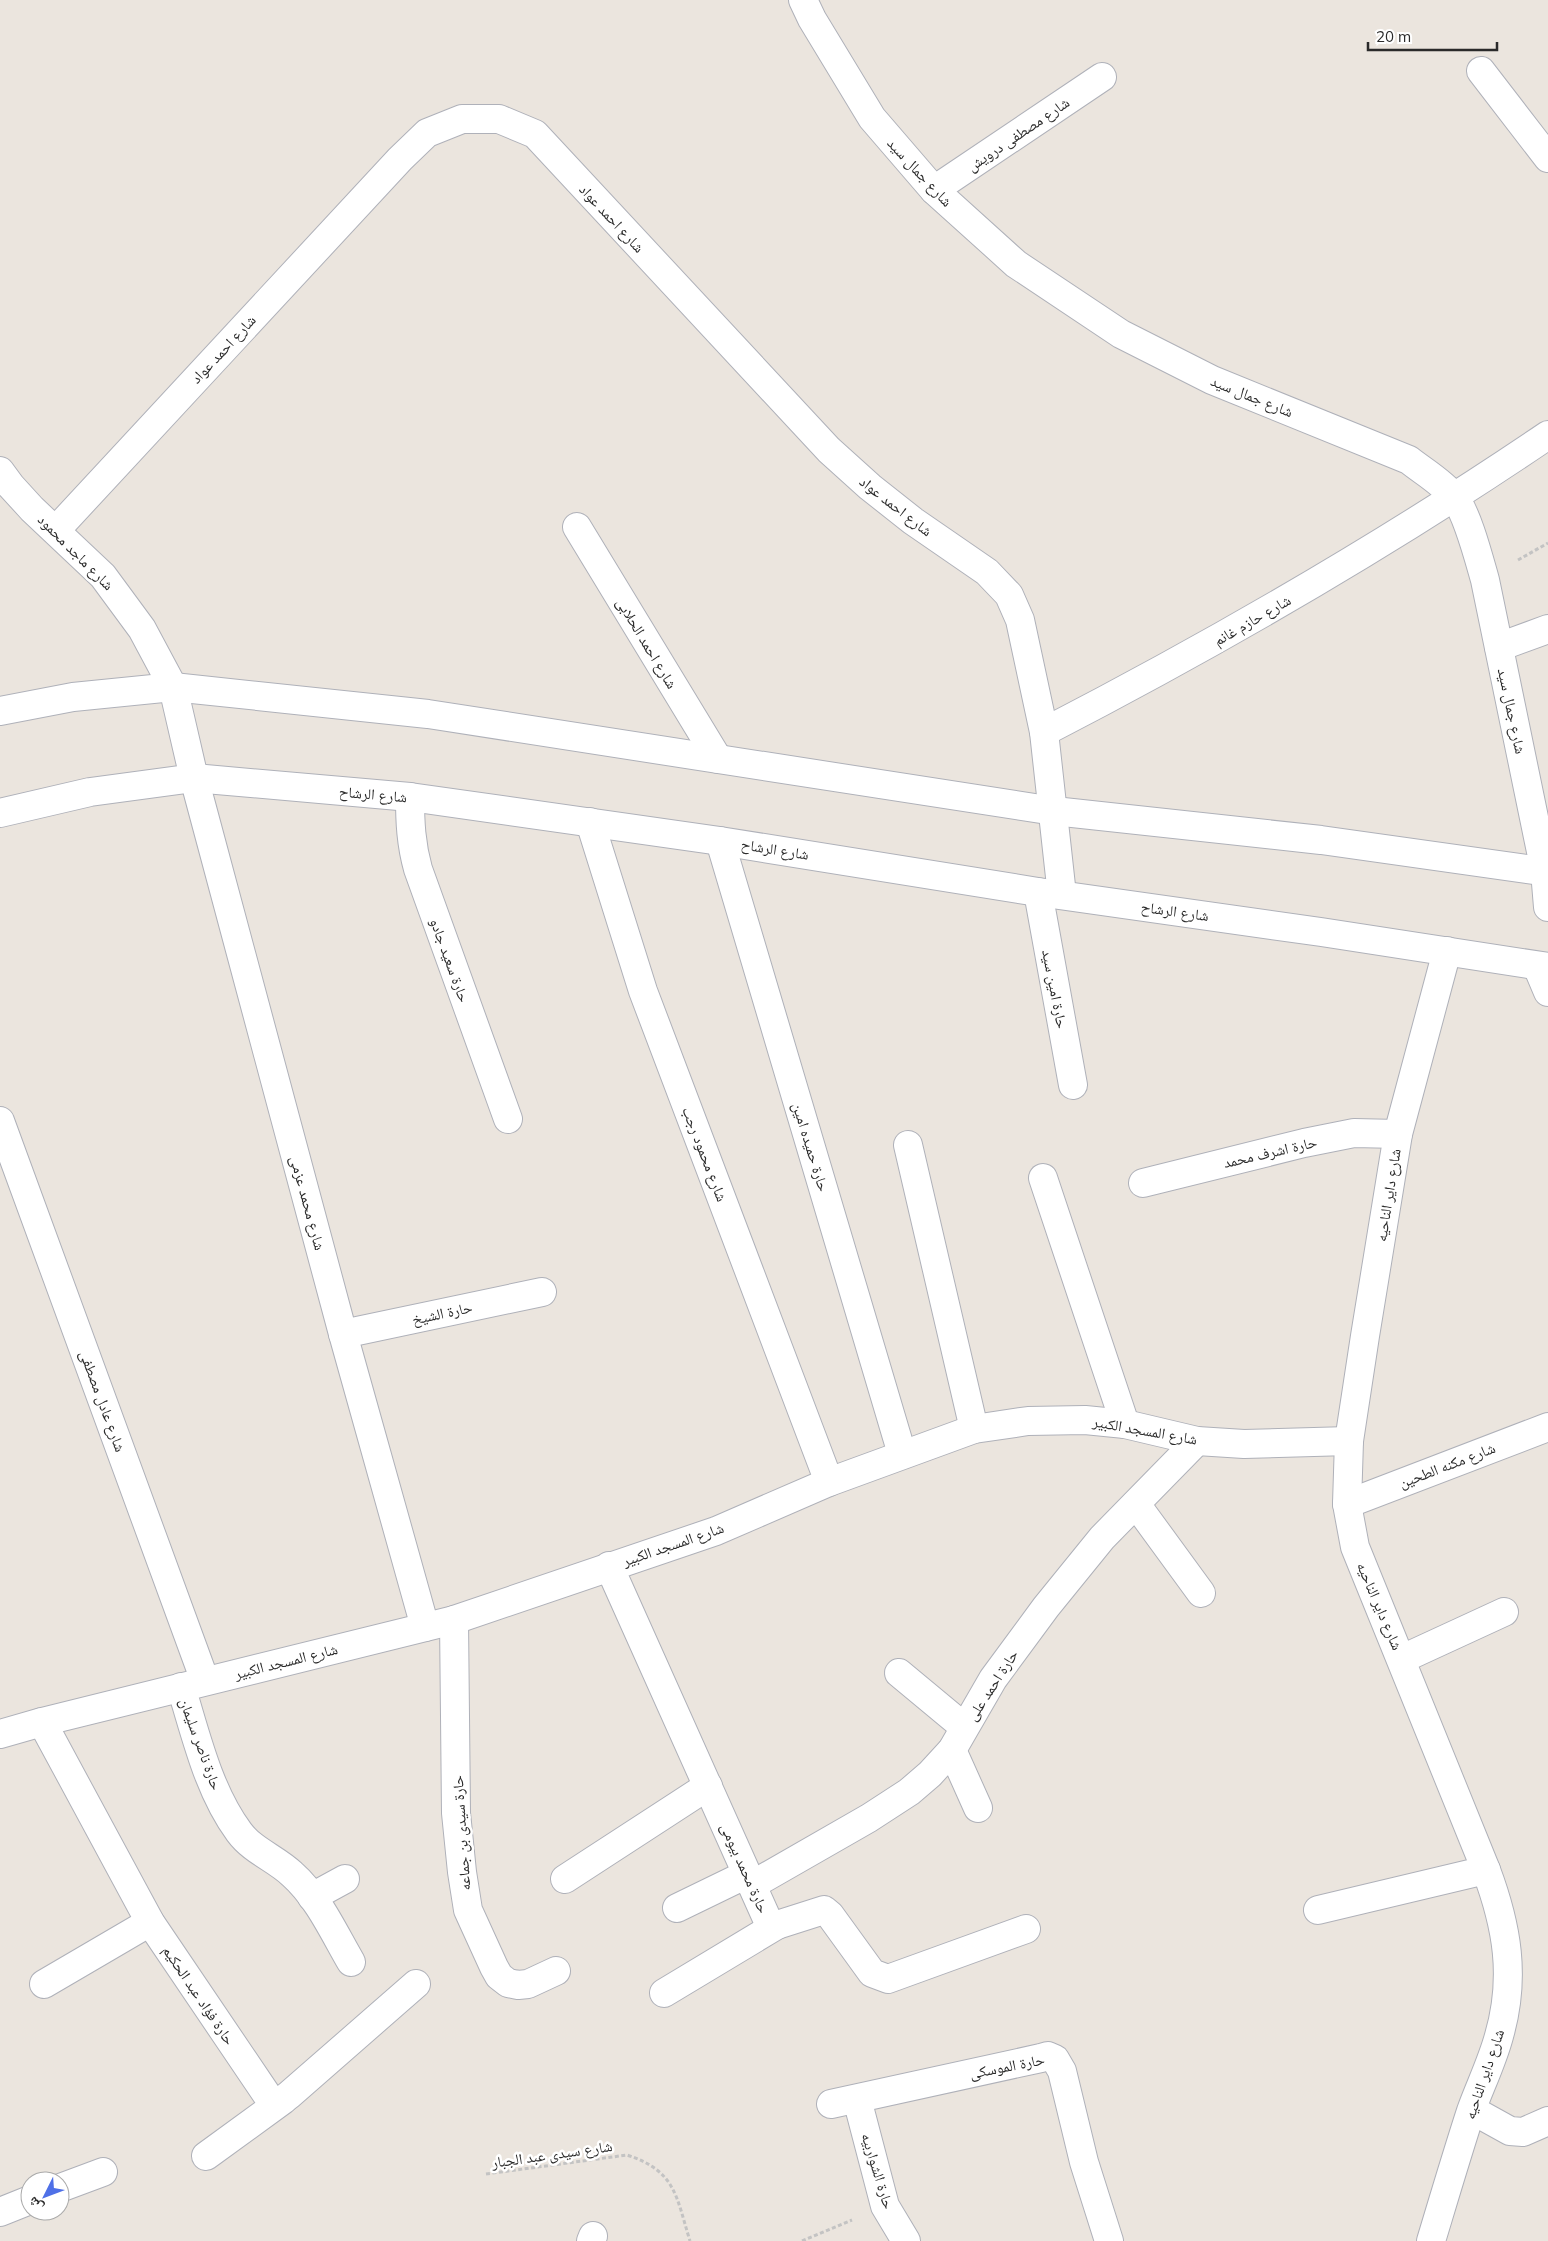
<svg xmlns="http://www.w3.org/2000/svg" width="1548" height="2241" font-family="Mulish,'Noto Naskh Arabic',sans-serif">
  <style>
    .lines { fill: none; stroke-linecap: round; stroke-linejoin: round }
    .street-casing { stroke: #afb1b9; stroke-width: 30 }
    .secondary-casing { stroke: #afb1b9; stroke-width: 30 }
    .path { stroke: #c3c3c3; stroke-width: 3; stroke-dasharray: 4 2.5; stroke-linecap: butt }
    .street { stroke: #fff; stroke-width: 28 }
    .secondary { stroke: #fff; stroke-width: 28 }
    .labels { text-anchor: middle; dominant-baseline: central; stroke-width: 5; stroke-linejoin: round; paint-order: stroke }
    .street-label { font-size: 15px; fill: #2a2a2a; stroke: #fff }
  </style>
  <rect width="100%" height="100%" fill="#ebe5de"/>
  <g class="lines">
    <g class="street-casing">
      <g id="street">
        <path d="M803,0L812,19L872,118L934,190L1016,264L1121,334L1212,380L1409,460C1424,472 1442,482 1454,497C1467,512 1479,559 1485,580L1545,871L1548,907"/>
        <path d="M1481,71L1548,158"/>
        <path d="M934,190L1102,77"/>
        <path d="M0,471L11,486L32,509L103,576L142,629L173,687L194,778L343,1334L425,1627"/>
        <path d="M577,527L718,759"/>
        <path d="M56,530L400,159L427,133L462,119H499L535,134L829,450L870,487L913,521L987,572L1009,595L1020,620L1044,732L1062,895"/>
        <path d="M1499,647L1548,629"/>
        <path d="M0,711L73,697L173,687L428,714L1054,811L1321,840L1548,872"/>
        <path d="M1044,732C1218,642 1386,545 1548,435"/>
        <path d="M410,797C410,822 411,844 418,869L508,1119"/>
        <path d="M590,822L643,991L829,1482"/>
        <path d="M720,841L902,1454"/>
        <path d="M1038,892L1073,1085"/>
        <path d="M1537,966L1548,992"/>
        <path d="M0,1121L205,1681"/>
        <path d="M908,1145L974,1429"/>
        <path d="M1043,1178L1125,1424"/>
        <path d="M1143,1183L1304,1143L1354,1133L1398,1134"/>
        <path d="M343,1334L542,1292"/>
        <path d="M1136,1504L1201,1593"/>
        <path d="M1347,1504L1548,1427"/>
        <path d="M609,1566L768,1921L777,1925L824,1910L830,1915L872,1973L888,1979L1026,1929"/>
        <path d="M454,1620L456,1813L462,1872L468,1910L494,1967L499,1976L508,1983L518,1985L528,1984L556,1971"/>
        <path d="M1402,1659L1504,1612"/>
        <path d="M899,1673L964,1727"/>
        <path d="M181,1687C196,1735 208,1790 239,1832C253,1851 275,1858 292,1874C318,1897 334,1933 351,1962"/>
        <path d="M42,1722L150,1922L269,2098C278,2101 282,2101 289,2095L416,1984"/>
        <path d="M0,1734L42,1722L454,1620L716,1531L829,1482L974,1429L1028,1421L1085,1420L1125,1424L1197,1441L1244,1444L1349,1441"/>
        <path d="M952,1750L978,1808"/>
        <path d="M565,1879L708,1786"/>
        <path d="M752,1885L869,1818L909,1792L930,1774L952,1750L993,1679L1046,1607L1102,1538L1197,1441"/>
        <path d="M312,1897L345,1879"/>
        <path d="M677,1908L747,1874"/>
        <path d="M1318,1910L1486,1870"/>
        <path d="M44,1984L150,1922"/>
        <path d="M664,1993L777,1925"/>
        <path d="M857,2099L885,2206L906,2241"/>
        <path d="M831,2104L1041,2058L1048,2056L1055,2059L1062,2071L1084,2162L1109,2241"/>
        <path d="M1472,2110L1510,2131L1523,2132L1548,2121"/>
        <path d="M206,2156L283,2100"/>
        <path d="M60,2188L103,2172"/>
        <path d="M0,2212L30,2200"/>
        <path d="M591,2241L593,2236"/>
        <path d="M1431,2241C1444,2198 1457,2154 1471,2111C1480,2086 1492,2062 1499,2036C1516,1977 1507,1926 1486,1870L1355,1547L1347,1504L1349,1441L1365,1336L1398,1134L1447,951"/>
      </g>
    </g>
    <g class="secondary-casing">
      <path id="secondary" d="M0,813L90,792L194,778L410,797L720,841L1038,892L1321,932L1548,967"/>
    </g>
    <g class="path">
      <path d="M1518,560L1548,543"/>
      <path d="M486,2174L627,2155C676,2171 676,2196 690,2241"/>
      <path d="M802,2241L852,2220"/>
    </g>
    <use href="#street" class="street"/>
    <use href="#secondary" class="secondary"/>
  </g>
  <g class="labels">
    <g class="street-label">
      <text transform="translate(1018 134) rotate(-34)">شارع مصطفى درويش</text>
      <text transform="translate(920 172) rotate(47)">شارع جمال سيد</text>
      <text transform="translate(612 218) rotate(47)">شارع احمد عواد</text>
      <text transform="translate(223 349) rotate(-47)">شارع احمد عواد</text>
      <text transform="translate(1252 396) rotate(22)">شارع جمال سيد</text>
      <text transform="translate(896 506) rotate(38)">شارع احمد عواد</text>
      <text transform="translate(76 552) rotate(45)">شارع ماجد محمود</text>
      <text transform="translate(1252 620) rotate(-30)">شارع حازم غانم</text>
      <text transform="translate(647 643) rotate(59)">شارع احمد الحلابى</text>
      <text transform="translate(1512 711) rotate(78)">شارع جمال سيد</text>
      <text transform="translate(373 794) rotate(5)">شارع الرشاح</text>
      <text transform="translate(775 849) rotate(9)">شارع الرشاح</text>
      <text transform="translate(1175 911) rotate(8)">شارع الرشاح</text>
      <text transform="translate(450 960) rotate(70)">حارة سعيد جادو</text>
      <text transform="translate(1055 989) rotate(79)">حارة امين سيد</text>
      <text transform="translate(811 1147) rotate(73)">حارة حميده امين</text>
      <text transform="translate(1270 1152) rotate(-13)">حارة اشرف محمد</text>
      <text transform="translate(705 1154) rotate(69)">شارع محمود رجب</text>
      <text transform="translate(1388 1195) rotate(-81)">شارع داير الناحيه</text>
      <text transform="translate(308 1203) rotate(75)">شارع محمد عزمى</text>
      <text transform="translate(442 1313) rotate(-12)">حارة الشيخ</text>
      <text transform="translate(103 1401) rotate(70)">شارع عادل مصطفى</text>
      <text transform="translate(1145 1430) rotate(10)">شارع المسجد الكبير</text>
      <text transform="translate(1447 1465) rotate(-21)">شارع مكنه الطحين</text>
      <text transform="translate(673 1544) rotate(-19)">شارع المسجد الكبير</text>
      <text transform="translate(1380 1606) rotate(67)">شارع داير الناحيه</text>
      <text transform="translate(286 1661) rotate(-14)">شارع المسجد الكبير</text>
      <text transform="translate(992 1685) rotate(-57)">حارة احمد على</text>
      <text transform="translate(201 1744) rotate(70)">حارة ناصر سليمان</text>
      <text transform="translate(461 1833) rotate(-94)">حارة سيدى بن جماعه</text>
      <text transform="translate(745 1868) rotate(66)">حارة محمد بيومى</text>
      <text transform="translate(199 1995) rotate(56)">حارة فؤاد عبد الحكيم</text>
      <text transform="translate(1007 2066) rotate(-11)">حارة الموسكى</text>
      <text transform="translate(1484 2074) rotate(-71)">شارع داير الناحيه</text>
      <text transform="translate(552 2154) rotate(-8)">شارع سيدى عبد الجبار</text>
      <text transform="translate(878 2171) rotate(73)">حارة الشواربيه</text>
    </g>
  </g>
  <g transform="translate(45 2196) rotate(228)"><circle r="24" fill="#ffffff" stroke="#aaaaaa"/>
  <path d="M0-4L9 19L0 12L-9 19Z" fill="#4f70e7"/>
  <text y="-8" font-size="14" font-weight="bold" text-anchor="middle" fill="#2a2a2a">ش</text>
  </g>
  <path d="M1368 42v8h129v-8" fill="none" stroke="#2a2a2a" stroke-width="2.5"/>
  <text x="1376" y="42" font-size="15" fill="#2a2a2a" stroke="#ffffff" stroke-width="4" paint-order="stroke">20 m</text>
</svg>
